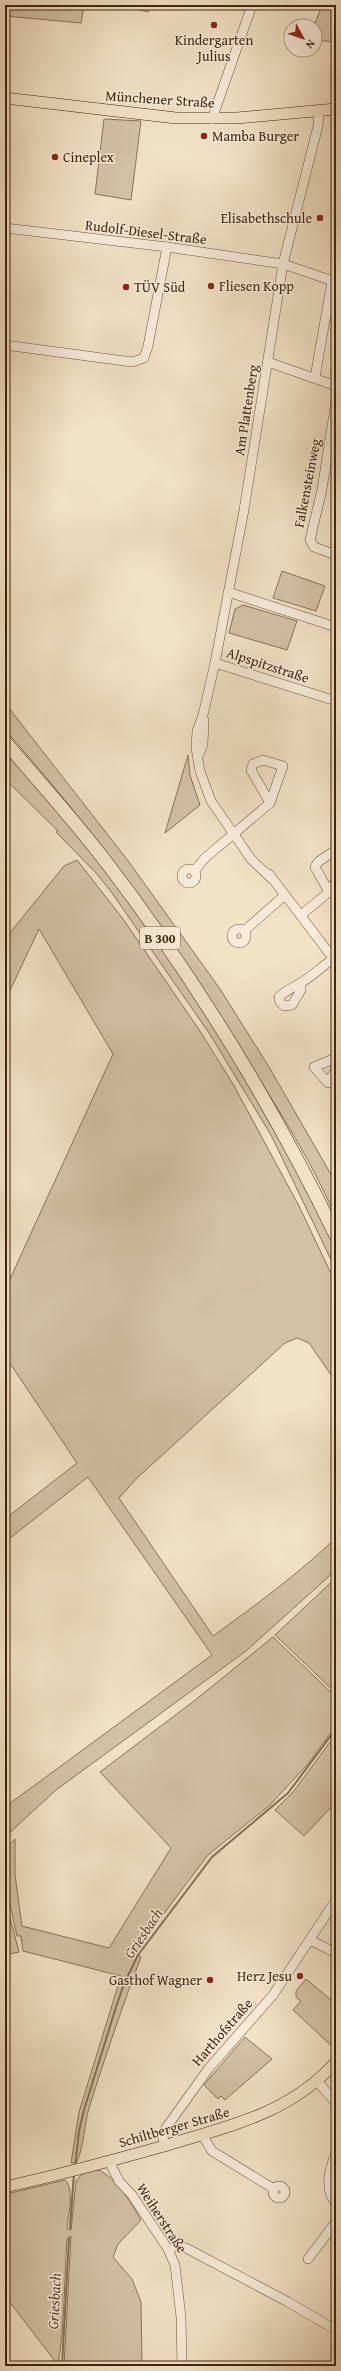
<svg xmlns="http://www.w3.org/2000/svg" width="341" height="2371" font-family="'Gentium Book Plus',serif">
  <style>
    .green { fill: #d4c2a7; stroke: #8a735a }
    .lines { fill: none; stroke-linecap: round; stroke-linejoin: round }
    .stream { stroke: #866f57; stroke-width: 2 }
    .minor-casing { stroke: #6c543c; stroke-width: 10 }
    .major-casing { stroke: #40240e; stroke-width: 12 }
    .highway-casing { stroke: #40240e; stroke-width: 14 }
    .minor { stroke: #f7ecda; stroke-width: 9 }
    .major { stroke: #f2e2c6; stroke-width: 11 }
    .highway { stroke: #f2e2c6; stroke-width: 13 }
    .poi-dot { fill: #8f2418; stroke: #f7ecda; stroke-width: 1.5 }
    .labels { text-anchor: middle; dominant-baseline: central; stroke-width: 3; stroke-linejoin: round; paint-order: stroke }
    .shield { fill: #f7ecda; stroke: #77604b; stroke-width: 1 }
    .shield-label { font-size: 13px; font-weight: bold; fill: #40240e }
    .poi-label { font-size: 14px; fill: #40240e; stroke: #f7ecda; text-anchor: start }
    .street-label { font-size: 14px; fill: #40240e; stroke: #f7ecda }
    .water-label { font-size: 15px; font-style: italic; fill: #634a32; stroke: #f7ecda }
  </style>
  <rect width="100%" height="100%" fill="#f2e2c6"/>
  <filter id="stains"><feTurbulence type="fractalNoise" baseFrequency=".005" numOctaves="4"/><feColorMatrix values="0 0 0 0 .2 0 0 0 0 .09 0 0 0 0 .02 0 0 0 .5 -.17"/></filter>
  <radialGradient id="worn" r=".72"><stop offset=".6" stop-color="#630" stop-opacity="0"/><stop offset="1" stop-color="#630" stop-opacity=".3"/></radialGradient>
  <g class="green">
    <path d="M5,5H84L81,23L5,16Z"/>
    <path d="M123,5H153L148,12Z"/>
    <path d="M322,5H336V43L315,39L314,26Z"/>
    <path d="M104,119L141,121L131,200L95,194Z"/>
    <path d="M282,571L325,586L316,611L273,598Z"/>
    <path d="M243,605L297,621L287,650L229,633L235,609Z"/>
    <path d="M5,703L129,862L220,989L269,1067L336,1183V1218C313,1163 280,1113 249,1062C177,944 97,833 5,730Z"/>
    <path d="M5,751L98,860L140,916L217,1030L307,1188L336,1248V1270L271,1135L209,1033L112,893L97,874L56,832L58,831L5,779Z"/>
    <path d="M188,755L190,775L200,805L165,833Z"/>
    <path d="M77,860L123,919L198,1028L233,1084L299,1206L336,1284V1382L309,1343L297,1338L285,1343L136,1479L119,1498L213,1636C256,1605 298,1574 336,1538V1570L246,1651L56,1790L5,1837V1807L212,1655L88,1477L5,1542V1519L77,1463L5,1356V1290L113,1054L39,929L5,1001V939L64,866Z"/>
    <path d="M336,1578V1693L275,1635Z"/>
    <path d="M273,1637L336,1697V1726L307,1765L270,1805L208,1855L138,1948L136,1953L141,1957C122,2007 105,2057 89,2108C84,2126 84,2145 77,2162L71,2163L79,2112L121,1976L23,1951L21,1936H17L5,1883V1849L15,1839V1875L22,1926L109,1948L171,1848L100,1772L194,1701Z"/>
    <path d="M336,1734V1802L304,1836L275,1810L293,1792Z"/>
    <path d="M5,1899L19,1952L5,1955Z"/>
    <path d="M306,1979L336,2004L335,2049L293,2010L301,2001L296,1997V1991Z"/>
    <path d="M245,2037L272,2059L225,2100L221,2096L218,2099L204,2085Z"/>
    <path d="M93,2169C113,2171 131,2203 141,2220L118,2244L113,2257L132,2279L141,2302L142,2366H64L71,2236L67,2239C64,2280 65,2324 58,2365L5,2296L7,2194L65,2180C75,2189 68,2216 67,2229L71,2230L76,2181L82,2174Z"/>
  </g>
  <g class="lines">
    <g class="stream">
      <path d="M75,2167L79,2131L84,2110L116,2007L124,1984L138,1955L212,1857L288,1793L336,1729"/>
      <path d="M70,2228L74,2173"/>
      <path d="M62,2366L69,2238"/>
    </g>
    <g class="minor-casing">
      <g id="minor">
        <path d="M212,119L252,5"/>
        <path d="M5,228L167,247L283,264L336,282"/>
        <path d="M5,345L132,362L144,358L148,346L167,247"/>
        <path d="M268,362L336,386"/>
        <path d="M315,377L332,281"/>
        <path d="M336,401L322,489L310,540L314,547L336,555"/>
        <path d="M228,592L336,627"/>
        <path d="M215,663L336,701"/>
        <path d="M199,754L203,744L204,720"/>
        <circle cx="189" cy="876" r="7"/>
        <path d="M194,871L205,858L270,803L283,766L263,760L253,764L251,770L270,803"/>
        <path d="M269,874L336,962"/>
        <path d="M271,878L251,859L211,801L200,771L196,748L197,731L203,715L215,663L244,510L283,264L318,126L319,111"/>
        <path d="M329,892L315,867L318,862L336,850"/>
        <path d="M301,915L329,892L336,881"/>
        <circle cx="239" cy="936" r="7"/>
        <path d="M244,931L285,895"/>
        <path d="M301,983V990L292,1005L284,1006L280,1002L279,997C286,990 293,988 300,983C312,977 322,966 333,959"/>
        <path d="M336,1058L314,1067L328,1083L336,1069"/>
        <path d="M310,1940L336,1953"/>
        <path d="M317,2081L336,2103"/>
        <path d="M203,2136L212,2151L274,2189"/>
        <path d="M164,2145L163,2134L166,2128L209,2068L273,1995L336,1900"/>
        <path d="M336,2153C329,2170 324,2188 336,2204"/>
        <path d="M109,2161L119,2181L132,2195L168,2249L175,2265L181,2317L182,2366"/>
        <circle cx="279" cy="2192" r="6"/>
        <path d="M168,2249L178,2246L186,2248L288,2302L336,2330"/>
        <path d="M308,2259L336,2222"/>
      </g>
    </g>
    <g class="major-casing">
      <g id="major">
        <path d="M5,98L176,118H237L336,109"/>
        <path d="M5,2187C58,2175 111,2161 164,2146C228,2126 288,2115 336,2062"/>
      </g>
    </g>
    <g class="highway-casing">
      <path id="highway" d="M5,742C38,780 72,818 103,858C193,975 271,1102 336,1236"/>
    </g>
    <use href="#minor" class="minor"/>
    <use href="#major" class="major"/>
    <use href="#highway" class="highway"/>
  </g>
  <g class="poi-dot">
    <circle cx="214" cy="25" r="4"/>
    <circle cx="204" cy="136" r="4"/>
    <circle cx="55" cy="157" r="4"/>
    <circle cx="320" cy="218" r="4"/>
    <circle cx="211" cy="286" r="4"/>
    <circle cx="126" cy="287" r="4"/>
    <circle cx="300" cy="1976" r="4"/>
    <circle cx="210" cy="1980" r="4"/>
  </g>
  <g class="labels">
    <rect class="shield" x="140" y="927" width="40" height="22" rx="3"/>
    <g class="shield-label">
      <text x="160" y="938">B 300</text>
    </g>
    <g class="poi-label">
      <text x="214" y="40" text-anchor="middle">Kindergarten<tspan x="214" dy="16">Julius</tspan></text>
      <text x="212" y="136">Mamba Burger</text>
      <text x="63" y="157">Cineplex</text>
      <text x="312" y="218" text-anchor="end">Elisabethschule</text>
      <text x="219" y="286">Fliesen Kopp</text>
      <text x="134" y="287">TÜV Süd</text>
      <text x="292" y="1976" text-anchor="end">Herz Jesu</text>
      <text x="202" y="1980" text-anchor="end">Gasthof Wagner</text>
    </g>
    <g class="street-label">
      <text transform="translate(160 99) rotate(4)">Münchener Straße</text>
      <text transform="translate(146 232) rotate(7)">Rudolf-Diesel-Straße</text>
      <text transform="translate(246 410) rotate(-81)">Am Plattenberg</text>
      <text transform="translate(307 483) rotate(-79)">Falkensteinweg</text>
      <text transform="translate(268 665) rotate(18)">Alpspitzstraße</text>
      <text transform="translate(222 2032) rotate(-49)">Harthofstraße</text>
      <text transform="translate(174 2127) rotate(-16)">Schiltberger Straße</text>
      <text transform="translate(162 2218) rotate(57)">Weiherstraße</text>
    </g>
    <g class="water-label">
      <text transform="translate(143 1933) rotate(-56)">Griesbach</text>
      <text transform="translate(54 2301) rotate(-87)">Griesbach</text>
    </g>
  </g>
  <rect width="341" height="2371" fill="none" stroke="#f2e2c6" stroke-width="20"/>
  <rect x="6" y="6" width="329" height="2359" fill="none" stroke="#40240e" stroke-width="2"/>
  <rect x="10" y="10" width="321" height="2351" fill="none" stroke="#40240e"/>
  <g transform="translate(303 38) rotate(130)"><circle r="19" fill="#f7ecda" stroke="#ae9c88"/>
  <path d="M0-3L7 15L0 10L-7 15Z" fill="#8f2418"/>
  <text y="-6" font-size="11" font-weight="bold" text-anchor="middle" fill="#40240e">N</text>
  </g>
  <rect width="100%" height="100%" filter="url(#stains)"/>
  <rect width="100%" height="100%" fill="url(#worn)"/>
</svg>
